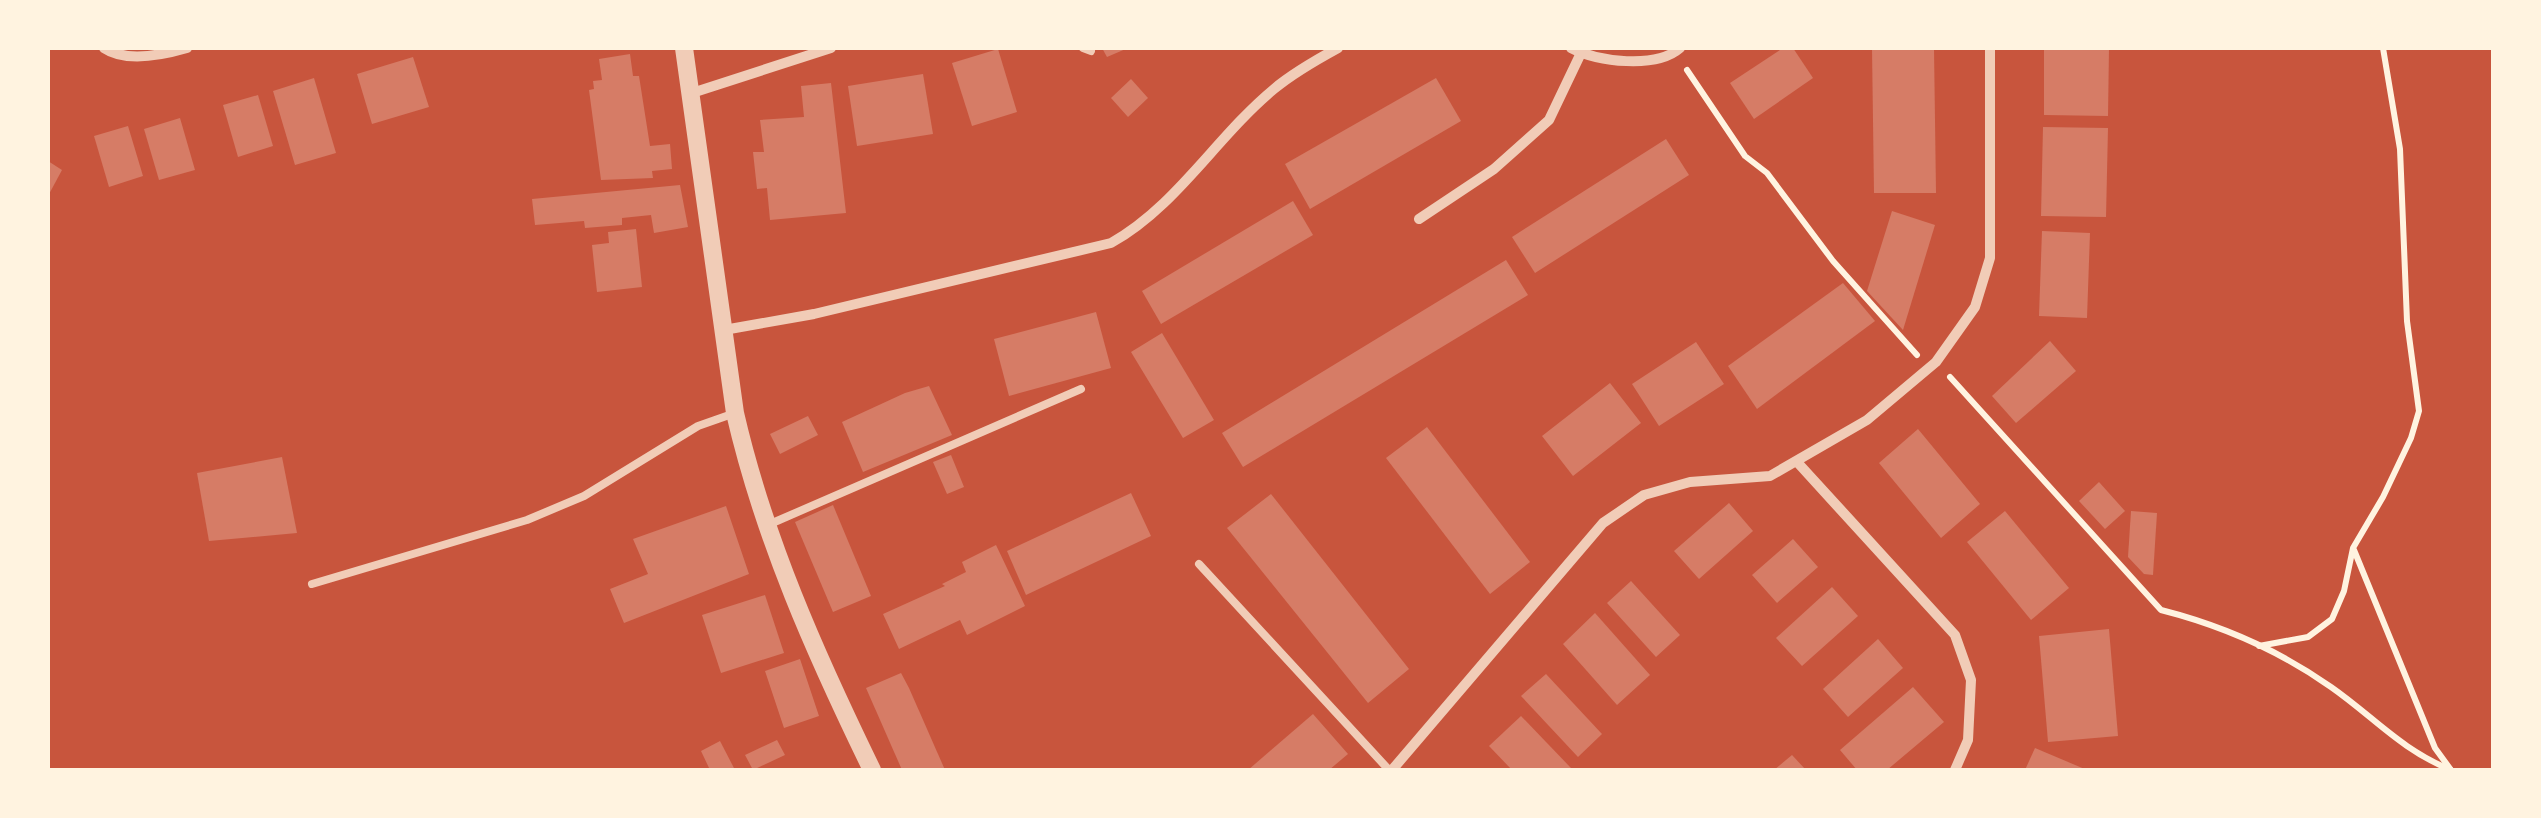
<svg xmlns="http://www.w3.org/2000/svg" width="2541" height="818" font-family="'Space Grotesk',sans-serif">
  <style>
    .building { fill: #d67c66 }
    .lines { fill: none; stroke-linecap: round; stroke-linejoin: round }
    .path { stroke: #fff3e0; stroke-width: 6 }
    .service { stroke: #f1ccb7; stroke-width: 8 }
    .minor { stroke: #f1ccb7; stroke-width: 10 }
    .tertiary { stroke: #f1ccb7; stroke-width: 18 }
  </style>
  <rect width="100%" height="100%" fill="#c8553d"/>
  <g class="building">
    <path d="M1102,48H1128L1107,57Z"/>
    <path d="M1783,48H1793L1813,78L1754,119L1730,83Z"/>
    <path d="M1872,48H1934L1936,193H1874Z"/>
    <path d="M2044,48H2109L2108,116L2044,115Z"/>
    <path d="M998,49L1017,112L972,126L952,63Z"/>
    <path d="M630,54L633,76H639L650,146L670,144L672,169L652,171L653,178L601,180L589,90L594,89L593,81L602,80L599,59Z"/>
    <path d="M413,57L429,107L372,124L357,74Z"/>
    <path d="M923,74L933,134L857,146L848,86Z"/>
    <path d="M314,78L336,153L295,165L273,91Z"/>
    <path d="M1436,78L1461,121L1310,209L1285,164Z"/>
    <path d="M1131,79L1148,98L1128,117L1111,98Z"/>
    <path d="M831,83L846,213L770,220L767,188L757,189L753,152H764L760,120L804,117L801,86Z"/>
    <path d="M258,95L273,146L238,157L223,105Z"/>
    <path d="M180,118L195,170L159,180L144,129Z"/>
    <path d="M128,126L143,176L109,187L94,136Z"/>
    <path d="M2043,127L2108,128L2106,217L2041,216Z"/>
    <path d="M1666,139L1689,175L1535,273L1512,237Z"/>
    <path d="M48,161L62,170L48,196Z"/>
    <path d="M680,185L688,227L654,233L651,215L622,218V225L585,228L584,221L535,225L532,199Z"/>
    <path d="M1293,201L1313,235L1161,324L1142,291Z"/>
    <path d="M1892,211L1935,225L1903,330L1867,291Z"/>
    <path d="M636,229L642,287L597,292L592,245L609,243L608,232Z"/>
    <path d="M2042,231L2090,233L2087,318L2039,316Z"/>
    <path d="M1506,260L1528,295L1243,467L1222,433Z"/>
    <path d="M1843,283L1875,321L1757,409L1728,366Z"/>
    <path d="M1096,312L1111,368L1009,396L994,339Z"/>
    <path d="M1162,333L1214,420L1183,438L1131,352Z"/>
    <path d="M2050,341L2076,371L2016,423L1992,396Z"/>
    <path d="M1696,342L1724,384L1659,426L1632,384Z"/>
    <path d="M1610,383L1641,423L1573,476L1542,436Z"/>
    <path d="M929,386L952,435L863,472L842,422L905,393Z"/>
    <path d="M808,416L818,435L780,454L770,434Z"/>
    <path d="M1427,427L1530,562L1490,594L1386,458Z"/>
    <path d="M1918,429L1980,504L1941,538L1879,463Z"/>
    <path d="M951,455L964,487L947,494L933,462Z"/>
    <path d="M282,457L297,533L209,541L197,473Z"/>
    <path d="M2099,482L2125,511L2105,529L2079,501Z"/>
    <path d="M1131,493L1151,536L1026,595L1007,551Z"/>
    <path d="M1271,494L1409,669L1368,703L1227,528Z"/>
    <path d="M1729,503L1753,531L1699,579L1674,551Z"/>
    <path d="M833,505L871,596L833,612L795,522Z"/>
    <path d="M726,506L749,574L624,623L610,589L648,574L633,539Z"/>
    <path d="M2005,511L2069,588L2031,620L1967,542Z"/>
    <path d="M2131,511L2157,513L2153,575L2144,574L2128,557Z"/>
    <path d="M1793,539L1818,567L1777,603L1752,575Z"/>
    <path d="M996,545L1025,606L967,635L960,620L899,649L883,614L945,586L942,584L966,572L962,562Z"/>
    <path d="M1631,581L1680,635L1656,657L1607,603Z"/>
    <path d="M1832,587L1858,616L1802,666L1776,638Z"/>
    <path d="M765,595L784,653L721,673L702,615Z"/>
    <path d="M1595,613L1650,675L1617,705L1563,644Z"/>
    <path d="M2109,629L2118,736L2048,742L2039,636Z"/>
    <path d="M1878,639L1903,668L1848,717L1823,689Z"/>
    <path d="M800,659L819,716L784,728L765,671Z"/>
    <path d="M901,673L909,688L945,770H902L866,688Z"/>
    <path d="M1546,674L1602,734L1578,757L1521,696Z"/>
    <path d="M1913,687L1944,722L1887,770H1857L1840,750Z"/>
    <path d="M1313,714L1348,754L1329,770H1248Z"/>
    <path d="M1521,716L1571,768L1568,770H1512L1489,746Z"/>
    <path d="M777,740L785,755L753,770L745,755Z"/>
    <path d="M720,741L735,770H710L701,751Z"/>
    <path d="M2035,748L2087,770H2025Z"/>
    <path d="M1792,755L1806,770H1774Z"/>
  </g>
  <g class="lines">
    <g class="path">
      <path d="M1687,70L1745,156L1767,173L1833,261L1917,355"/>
      <path d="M1950,377L2161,610C2220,625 2280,651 2331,687C2374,717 2400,749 2451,770"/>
      <path d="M2354,550L2435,748L2451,770"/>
      <path d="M2259,646L2308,637L2332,619L2344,591L2353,548L2383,497L2411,438L2419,411L2407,321L2400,149L2383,48"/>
    </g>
    <g class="service">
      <path d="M1083,48L1091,51"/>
      <path d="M770,524L1081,389"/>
      <path d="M1199,564L1389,770"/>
      <path d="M312,584L527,520L584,496L698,426L735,413"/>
    </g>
    <g class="minor">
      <path d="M104,48C126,63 163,55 187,48"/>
      <path d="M1571,48C1598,62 1656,69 1680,48"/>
      <path d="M692,93L831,48"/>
      <path d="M1419,219L1494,169L1549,120L1581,53"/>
      <path d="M724,330L814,314L1111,243C1177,206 1216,137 1274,89C1293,73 1316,60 1338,48"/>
      <path d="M1798,463L1955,635L1971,680L1968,740L1955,770"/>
      <path d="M1392,770L1603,523L1644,495L1690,482L1770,476L1867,420L1936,362L1975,307L1990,258V48"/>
    </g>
    <path class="tertiary" d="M684,48L735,413C764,539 816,655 872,770"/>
  </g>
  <rect width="2541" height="818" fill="none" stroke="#fff3e0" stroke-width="100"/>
</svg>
